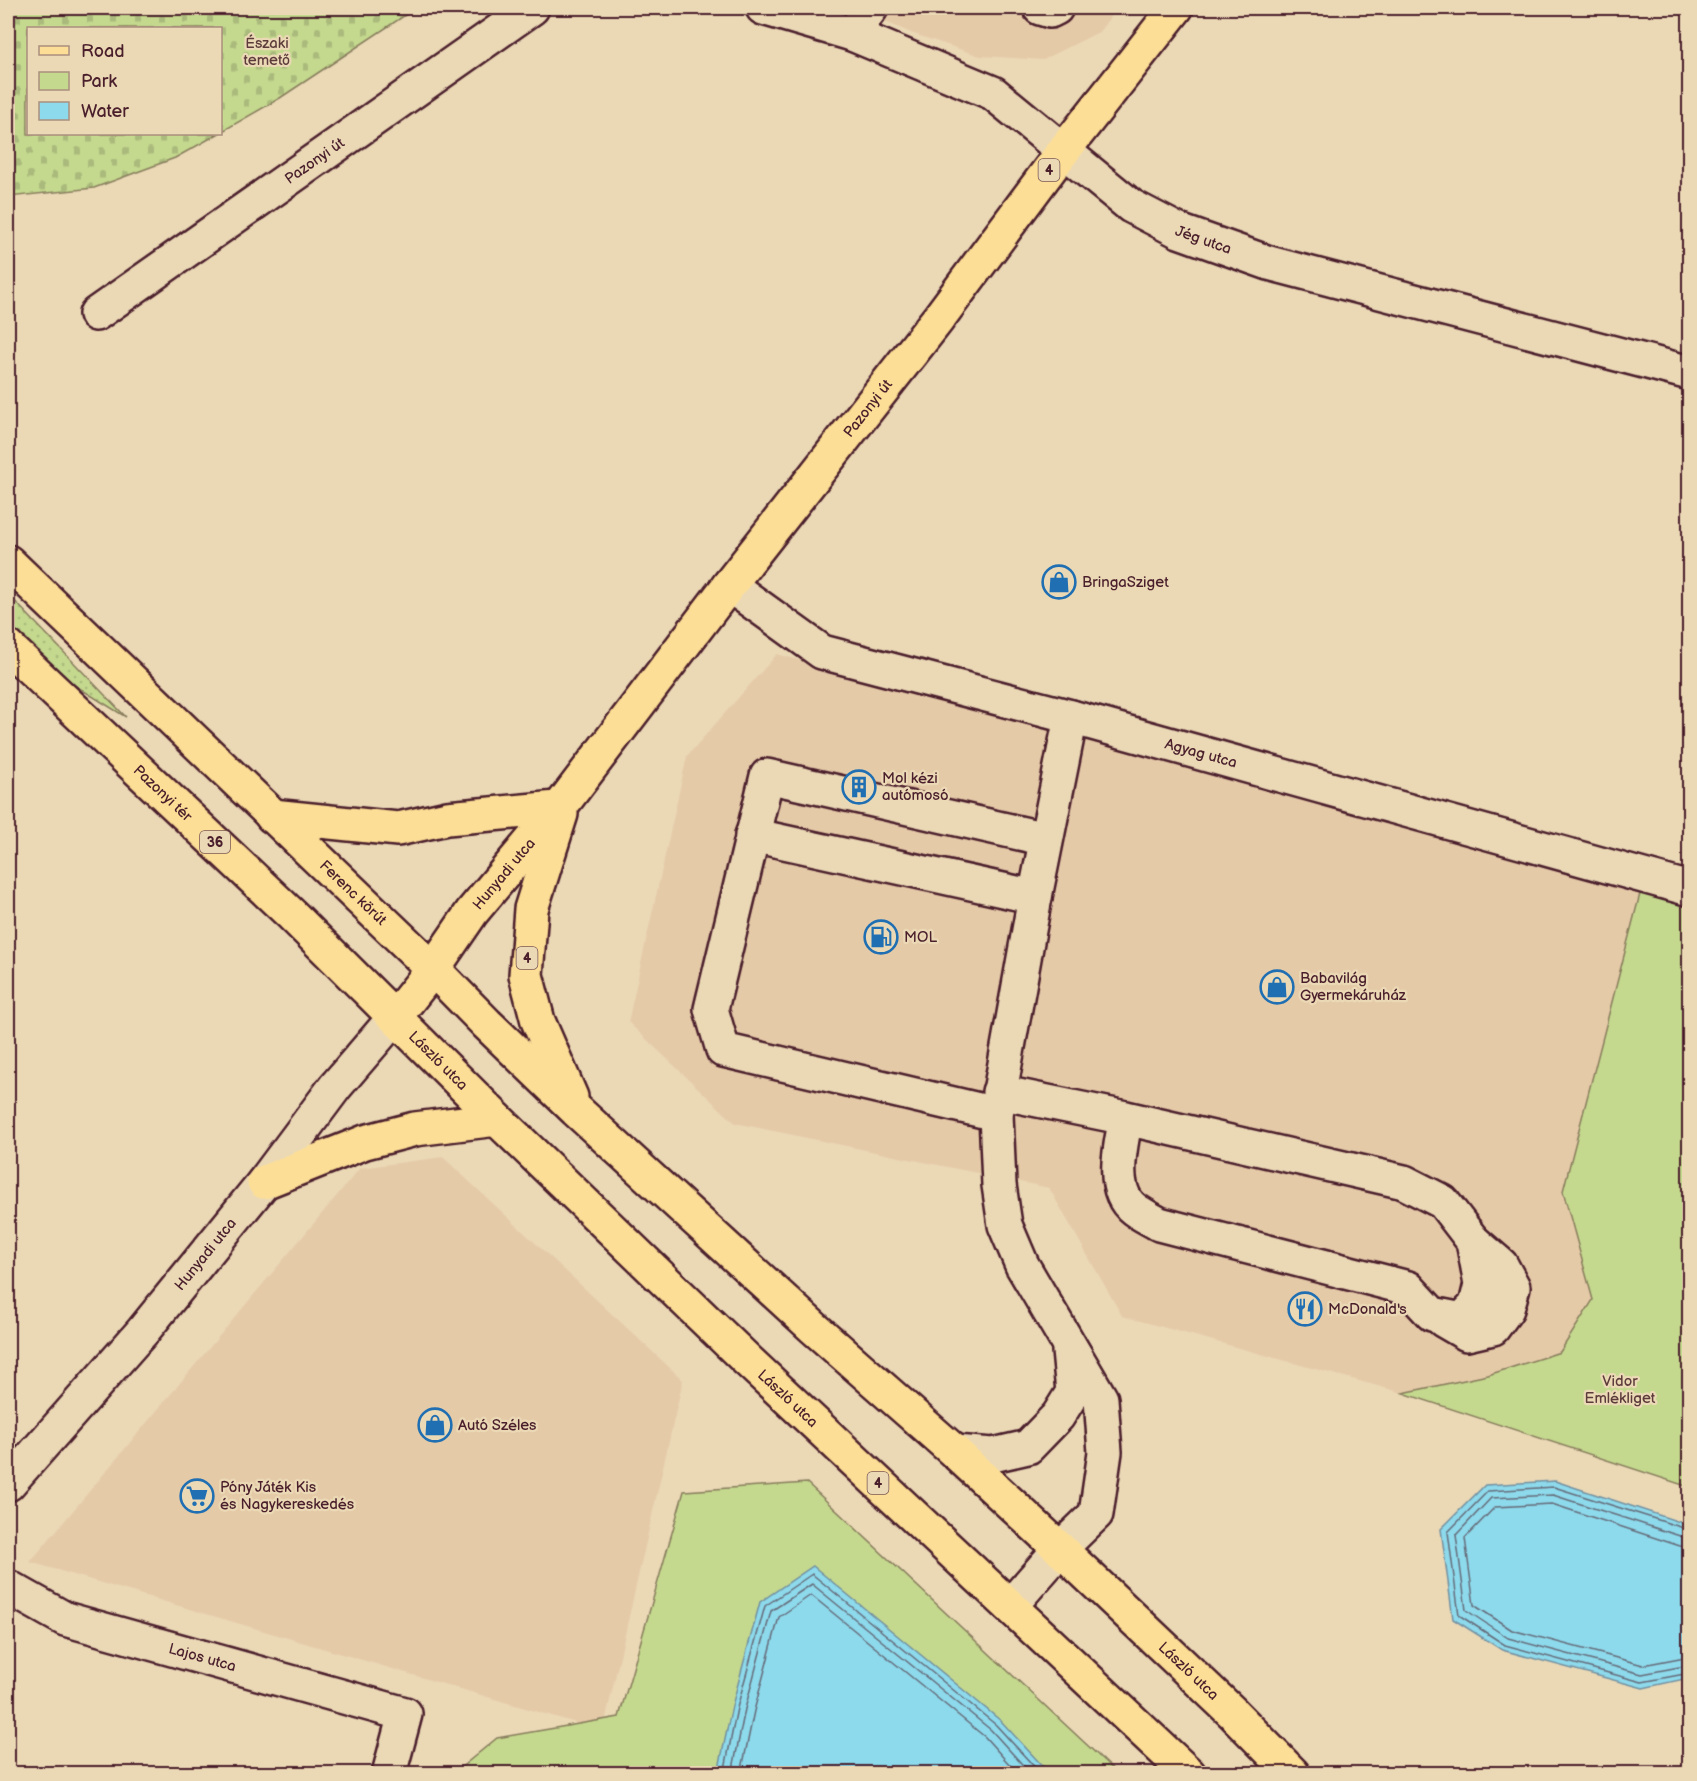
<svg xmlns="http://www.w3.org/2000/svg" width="1697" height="1781" font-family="'Balsamiq Sans',sans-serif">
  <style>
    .built { fill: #e5caa8 }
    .grass { fill: url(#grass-dots); stroke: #877c5c; stroke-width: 1.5 }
    .cemetery { fill: url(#cemetery-stones); stroke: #877c5c; stroke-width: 1.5 }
    .green { fill: #c4d98e; stroke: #877c5c; stroke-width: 1.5 }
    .water { fill: #8ddaec; stroke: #728f9f; stroke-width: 1.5 }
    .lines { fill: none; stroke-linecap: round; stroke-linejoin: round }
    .shore { stroke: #656a78; stroke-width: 1.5 }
    .minor-casing { stroke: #4a1f2b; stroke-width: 38 }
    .major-casing { stroke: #4a1f2b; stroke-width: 38 }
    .minor { stroke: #ebd9b6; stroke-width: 33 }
    .major { stroke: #fcde96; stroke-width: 33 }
    .labels { text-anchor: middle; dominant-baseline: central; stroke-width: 4.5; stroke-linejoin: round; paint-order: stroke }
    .shield { fill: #ebd9b6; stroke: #7a5755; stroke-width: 1.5 }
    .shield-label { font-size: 14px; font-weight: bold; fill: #4a1f2b }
    .park-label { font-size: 15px; fill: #5c3b3a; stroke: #ebd9b6 }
    .street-label { font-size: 15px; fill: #4a1f2b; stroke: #ebd9b6 }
    .poi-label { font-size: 15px; fill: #4a1f2b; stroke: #ebd9b6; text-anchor: start }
  </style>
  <defs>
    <pattern id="grass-dots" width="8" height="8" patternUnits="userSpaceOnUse" patternTransform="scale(1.5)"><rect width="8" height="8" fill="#c4d98e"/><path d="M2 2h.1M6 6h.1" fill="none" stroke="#aaba7b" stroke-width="1.8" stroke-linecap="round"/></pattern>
    <pattern id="cemetery-stones" width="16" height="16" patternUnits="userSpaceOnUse" patternTransform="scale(1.5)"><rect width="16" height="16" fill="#c4d98e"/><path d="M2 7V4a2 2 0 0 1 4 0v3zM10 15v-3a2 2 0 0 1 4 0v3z" fill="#aaba7b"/></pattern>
  </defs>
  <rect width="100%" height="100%" fill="#ebd9b6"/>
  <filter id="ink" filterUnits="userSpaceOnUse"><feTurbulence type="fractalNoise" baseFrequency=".0167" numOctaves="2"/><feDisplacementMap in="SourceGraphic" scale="12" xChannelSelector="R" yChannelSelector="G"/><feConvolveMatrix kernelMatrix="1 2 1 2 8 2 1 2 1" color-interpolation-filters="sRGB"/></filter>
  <g filter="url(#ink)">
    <g class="built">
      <path d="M854,8H1117L1099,32L1043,60L980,56L911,33Z"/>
      <path d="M777,654L1641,890L1563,1191L1594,1300L1560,1352L1488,1375L1403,1393L1122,1316L1049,1188L735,1123L628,1022L687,756Z"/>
      <path d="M443,1157L683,1380L603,1731L30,1562L360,1168Z"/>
    </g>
    <path class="grass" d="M8,594L126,717L63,678L8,626Z"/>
    <path class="cemetery" d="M8,8H416L280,98L221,132L220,28H28V134H218L175,158L94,188L8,197Z"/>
    <g class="green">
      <path d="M1641,890L1689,903V1487L1403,1393L1488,1375L1560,1352L1593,1300L1563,1191Z"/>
      <path d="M807,1483L1117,1773L453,1774L497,1738L619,1717L684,1491Z"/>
    </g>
    <g class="water">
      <path d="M1555,1481L1689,1525V1678L1643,1688L1502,1650L1453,1619L1441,1529L1485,1485Z"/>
      <path d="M813,1566L1001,1721L1049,1773H718L732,1706L760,1602Z"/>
    </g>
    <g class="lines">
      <g class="shore">
        <path d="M1690,1530L1554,1487L1488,1491L1448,1532L1459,1615L1505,1645L1642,1682L1690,1673"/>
        <path d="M1690,1538L1683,1537L1553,1495L1491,1498L1456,1535L1466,1610L1508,1638L1642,1674L1690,1665"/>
        <path d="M1690,1547L1680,1546L1552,1504L1495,1507L1465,1538L1474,1605L1512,1630L1643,1665L1690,1656"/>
        <path d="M724,1774L737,1708L765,1606L812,1574L996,1725L1041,1774"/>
        <path d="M732,1774L745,1709L771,1611L812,1584L991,1730L1031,1774"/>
        <path d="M741,1774L754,1711L779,1617L811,1595L985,1737L1018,1774"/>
      </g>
      <g class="minor-casing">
        <g id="minor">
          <path id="s1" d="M763,8L852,34L993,93L1131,206L1179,231L1269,263L1690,373"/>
          <path d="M1040,8L1050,11L1056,8"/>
          <path d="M852,34L871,8"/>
          <path id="s2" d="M96,314L532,8"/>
          <path id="s3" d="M729,585L822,652L1071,717L1690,889"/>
          <path d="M752,835L1035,897"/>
          <path d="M999,1092L1126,1118L1404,1182L1443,1202L1473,1241L1481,1284L1476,1305L1462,1320L1432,1314L1408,1288L1159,1224C1151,1219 1142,1215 1134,1209C1109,1190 1121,1144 1126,1118"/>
          <path d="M996,1114L723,1050L711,1009L767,776L1046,839"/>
          <path d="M1443,1320L1467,1334L1493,1328L1507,1309L1513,1287L1501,1265L1473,1241"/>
          <path d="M955,1452L993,1455L1028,1447L1058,1416L1073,1392L1069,1351"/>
          <path id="s4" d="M8,1484L143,1331L264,1182L335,1087L395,1017"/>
          <path id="s5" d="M8,1587L65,1619L405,1714L389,1774"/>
          <path d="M1010,1606L1060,1549L1096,1514L1105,1452L1101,1399L1022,1265L1005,1225L999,1185L996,1114L1035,897L1071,717"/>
        </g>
      </g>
      <g class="major-casing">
        <g id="major">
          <path id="s6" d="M8,562L433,969L487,1024L576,1110L814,1328L955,1452L1060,1549L1232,1712L1293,1774"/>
          <path id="s7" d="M8,647L292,915L497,1119L747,1360L1189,1774"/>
          <path d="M561,814L531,909L526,975L538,1021L571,1097"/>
          <path d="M272,816L398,829L447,818L557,808"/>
          <path id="s8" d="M395,1017L433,969L472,912L564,802L729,585L938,319L1064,150L1176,8"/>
          <path d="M264,1182L365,1142L415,1129L497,1119"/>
        </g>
      </g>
      <use href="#minor" class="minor"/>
      <use href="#major" class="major"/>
    </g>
  </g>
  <defs>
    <g id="shop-ring" transform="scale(1.725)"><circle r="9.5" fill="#ebd9b6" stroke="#1f6fb2" stroke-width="1.5"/><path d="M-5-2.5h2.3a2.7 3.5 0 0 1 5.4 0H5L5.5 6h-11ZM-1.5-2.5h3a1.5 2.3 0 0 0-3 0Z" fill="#1f6fb2"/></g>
    <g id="building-ring" transform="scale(1.725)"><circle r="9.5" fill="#ebd9b6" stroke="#1f6fb2" stroke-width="1.5"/><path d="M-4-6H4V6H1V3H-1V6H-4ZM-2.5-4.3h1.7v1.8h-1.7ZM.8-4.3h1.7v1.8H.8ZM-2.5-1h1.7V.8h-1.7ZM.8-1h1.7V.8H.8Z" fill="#1f6fb2"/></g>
    <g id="fuel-ring" transform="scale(1.725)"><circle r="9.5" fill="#ebd9b6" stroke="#1f6fb2" stroke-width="1.5"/><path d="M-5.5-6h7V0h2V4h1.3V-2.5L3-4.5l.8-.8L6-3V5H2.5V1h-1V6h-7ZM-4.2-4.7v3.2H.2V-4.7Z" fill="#1f6fb2"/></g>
    <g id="restaurant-ring" transform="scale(1.725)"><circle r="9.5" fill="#ebd9b6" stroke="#1f6fb2" stroke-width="1.5"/><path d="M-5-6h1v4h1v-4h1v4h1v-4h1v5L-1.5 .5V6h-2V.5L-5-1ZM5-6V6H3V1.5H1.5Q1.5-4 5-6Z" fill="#1f6fb2"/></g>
    <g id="supermarket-ring" transform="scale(1.725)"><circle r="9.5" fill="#ebd9b6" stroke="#1f6fb2" stroke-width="1.5"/><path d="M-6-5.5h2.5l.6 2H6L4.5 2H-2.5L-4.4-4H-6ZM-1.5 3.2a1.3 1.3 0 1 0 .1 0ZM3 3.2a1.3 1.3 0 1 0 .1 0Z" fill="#1f6fb2"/></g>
  </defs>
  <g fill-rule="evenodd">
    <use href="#shop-ring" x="1059" y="582"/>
    <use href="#building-ring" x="859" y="787"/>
    <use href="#fuel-ring" x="881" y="937"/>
    <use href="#shop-ring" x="1277" y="987"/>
    <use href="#restaurant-ring" x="1305" y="1309"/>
    <use href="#shop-ring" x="435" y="1425"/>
    <use href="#supermarket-ring" x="197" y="1496"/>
  </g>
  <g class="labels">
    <g class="shield">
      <rect x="1038.5" y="159" width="21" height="22" rx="4.5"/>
      <rect x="200" y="831" width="30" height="22" rx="4.5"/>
      <rect x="516.5" y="947" width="21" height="22" rx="4.5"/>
      <rect x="867.5" y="1472" width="21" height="22" rx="4.5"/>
    </g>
    <g class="shield-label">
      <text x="1049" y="170">4</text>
      <text x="215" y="842">36</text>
      <text x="527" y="958">4</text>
      <text x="878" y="1483">4</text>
    </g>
    <g class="park-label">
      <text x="267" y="43">Északi<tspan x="267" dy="17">temető</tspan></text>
      <text x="1620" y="1381">Vidor<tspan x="1620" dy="17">Emlékliget</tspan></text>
    </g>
    <g class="street-label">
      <text stroke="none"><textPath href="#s2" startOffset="267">Pazonyi út</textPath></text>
      <text stroke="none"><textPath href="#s1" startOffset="504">Jég utca</textPath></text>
      <text stroke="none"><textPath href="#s8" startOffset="771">Pazonyi út</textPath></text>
      <text stroke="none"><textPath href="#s3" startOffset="507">Agyag utca</textPath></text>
      <text stroke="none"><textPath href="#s7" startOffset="213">Pazonyi tér</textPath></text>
      <text stroke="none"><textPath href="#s8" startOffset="180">Hunyadi utca</textPath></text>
      <text stroke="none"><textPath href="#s6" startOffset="478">Ferenc körút</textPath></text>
      <text stroke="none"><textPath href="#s7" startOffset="597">László utca</textPath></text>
      <text stroke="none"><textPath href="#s4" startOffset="303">Hunyadi utca</textPath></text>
      <text stroke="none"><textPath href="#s7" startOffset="1083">László utca</textPath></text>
      <text stroke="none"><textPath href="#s5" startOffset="208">Lajos utca</textPath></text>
      <text stroke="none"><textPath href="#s6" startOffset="1620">László utca</textPath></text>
    </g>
    <g class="poi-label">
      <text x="1082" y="582">BringaSziget</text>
      <text x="882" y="778">Mol kézi<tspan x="882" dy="17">autómosó</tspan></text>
      <text x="904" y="937">MOL</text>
      <text x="1300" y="978">Babavilág<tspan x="1300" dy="17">Gyermekáruház</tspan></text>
      <text x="1328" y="1309">McDonald's</text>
      <text x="458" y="1425">Autó Széles</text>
      <text x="220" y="1487">Póny Játék Kis<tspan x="220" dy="17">és Nagykereskedés</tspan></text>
    </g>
  </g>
  <rect width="1697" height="1781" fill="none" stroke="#ebd9b6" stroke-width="30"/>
  <rect x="15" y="15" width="1667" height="1751" fill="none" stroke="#4a1f2b" stroke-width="2" filter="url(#ink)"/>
  <rect x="27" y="27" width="195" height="108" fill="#ebd9b6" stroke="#ab8f7e" stroke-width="1.5"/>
  <rect x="39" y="46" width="30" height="9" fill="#fcde96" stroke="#ab8f7e" stroke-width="1.5"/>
  <text x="81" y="57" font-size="18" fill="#4a1f2b">Road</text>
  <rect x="39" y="72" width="30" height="18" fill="#c4d98e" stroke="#ab8f7e" stroke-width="1.5"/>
  <text x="81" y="87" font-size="18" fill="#4a1f2b">Park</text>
  <rect x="39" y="102" width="30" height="18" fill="#8ddaec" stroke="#ab8f7e" stroke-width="1.5"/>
  <text x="81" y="117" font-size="18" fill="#4a1f2b">Water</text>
</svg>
